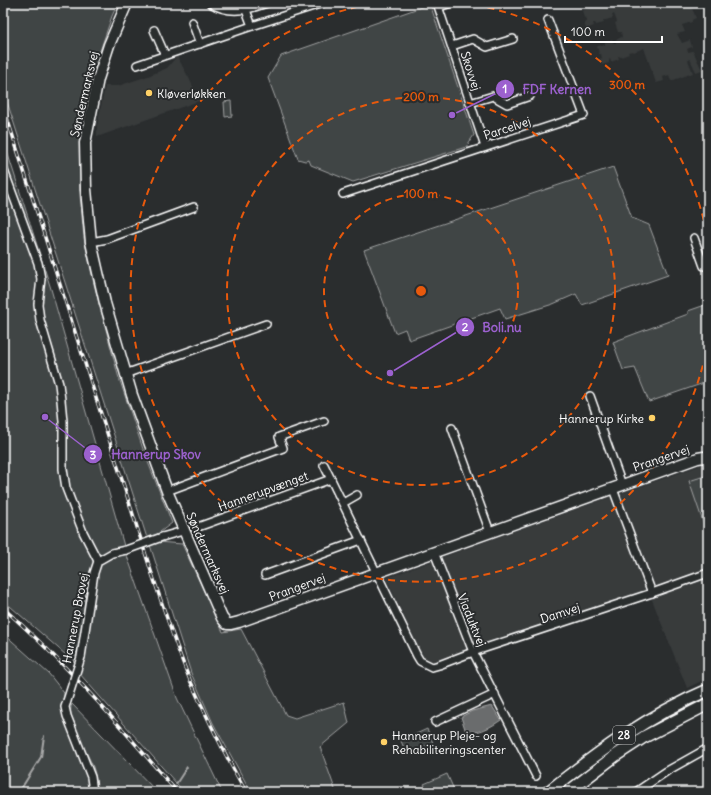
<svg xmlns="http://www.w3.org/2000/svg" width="711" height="795" font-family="Delius,sans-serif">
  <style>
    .built { fill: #373a3b }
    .green { fill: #414445; stroke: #a0a2a2 }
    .water { fill: #6a6c6d; stroke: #a6a7a7 }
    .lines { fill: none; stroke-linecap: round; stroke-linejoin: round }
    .stream { stroke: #a6a7a7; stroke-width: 2 }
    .street-casing { stroke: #fff; stroke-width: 10 }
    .secondary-casing { stroke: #fff; stroke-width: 13 }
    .primary-casing { stroke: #fff; stroke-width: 14 }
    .street { stroke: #2a2d2e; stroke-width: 7 }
    .secondary { stroke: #2a2d2e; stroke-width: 10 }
    .primary { stroke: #2a2d2e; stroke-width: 11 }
    .rail-casing { stroke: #fff; stroke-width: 3.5 }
    .rail { stroke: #2a2d2e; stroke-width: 2; stroke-dasharray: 6; stroke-linecap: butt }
    .street-bridge-casing { stroke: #fff; stroke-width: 10; stroke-linecap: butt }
    .street-bridge { stroke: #2a2d2e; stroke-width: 7 }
    .ring { fill: none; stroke: #e8590c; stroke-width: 2; stroke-dasharray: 7 5 }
    .poi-dot { fill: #ffd166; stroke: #2a2d2e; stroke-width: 1.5 }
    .labels { text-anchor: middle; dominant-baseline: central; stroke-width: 4; stroke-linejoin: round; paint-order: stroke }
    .shield { fill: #2a2d2e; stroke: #bfc0c0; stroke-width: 1 }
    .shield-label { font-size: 11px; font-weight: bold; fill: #fff }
    .street-label { font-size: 12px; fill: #fff; stroke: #2a2d2e }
    .poi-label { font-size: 12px; fill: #fff; stroke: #2a2d2e; text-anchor: start }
    .centre { fill: #e8590c; stroke: #2a2d2e; stroke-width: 2 }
    .ring-label { font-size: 12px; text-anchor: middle; font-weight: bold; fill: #e8590c; stroke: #2a2d2e; stroke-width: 4; stroke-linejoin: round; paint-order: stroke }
    .leader { fill: none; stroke: #9c61cf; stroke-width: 1.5 }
    .callout-dot { fill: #9c61cf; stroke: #2a2d2e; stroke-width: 1.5 }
    .mark-label { font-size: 12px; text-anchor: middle; font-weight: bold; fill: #fff }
    .callout-label { font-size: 13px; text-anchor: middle; font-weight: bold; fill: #9c61cf; stroke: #2a2d2e; stroke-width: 4; stroke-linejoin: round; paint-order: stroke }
  </style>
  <rect width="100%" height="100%" fill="#2a2d2e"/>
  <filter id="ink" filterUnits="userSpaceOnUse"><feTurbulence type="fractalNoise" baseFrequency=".025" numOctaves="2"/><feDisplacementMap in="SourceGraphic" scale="8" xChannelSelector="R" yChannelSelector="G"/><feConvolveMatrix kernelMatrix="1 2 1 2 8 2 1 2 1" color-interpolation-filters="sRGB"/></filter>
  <g filter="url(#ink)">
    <g class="built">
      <path d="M596,3H597L599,7L601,6L600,4L601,3H690L696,18L692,20V22L682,25L685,32L677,34L682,43L690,40L692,47L687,49L688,52L693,51L702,70L696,72L690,59L688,60L693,73L671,81L669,75L663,77L664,81L656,83L644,48L634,52L633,51L628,52L629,54L621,57L618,56L619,59L611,62L610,59L609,60V63L602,65L599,59L602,58L601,54H599L597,46L605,45V42L612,39L614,43H616L615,40L622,37L621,32H618L615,23L617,22L614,14L612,15L613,18L606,20H603L604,23L596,25L595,23H593L594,26L586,29L584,23L587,21L586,17L584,18L582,10L590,8L589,5Z"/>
      <path d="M177,56L190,80L199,101L97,137V125L105,86H118L148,76L167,68Z"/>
      <path d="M704,464L708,466V678L687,688L649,592L426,664L386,578L508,533Z"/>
    </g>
    <g class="green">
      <path d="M3,3H118L112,16L99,54L84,107L80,151V195L84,238L94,284L118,375L144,452L172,523L156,535L147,538L3,89Z"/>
      <path d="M430,4L474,135L466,147L353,182L311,165L309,160L305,161L298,159L268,78L281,56Z"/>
      <path d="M231,101L232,116L225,117L224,102Z"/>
      <path d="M3,139L51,289L124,546C114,549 104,553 96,560C86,568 83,626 79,642C78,649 75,655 73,662L66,655L3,600Z"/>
      <path d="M613,167L632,218L649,225L668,275L582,305L576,294L553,304L505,319L500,308L409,340L405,329L395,333L364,250Z"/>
      <path d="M708,304V393L704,383L649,402L635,368L623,370L613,342L688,314V311Z"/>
      <path d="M708,475V523L704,525L689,481Z"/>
      <path d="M158,542L182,544L223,632L241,629L286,715L295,718L344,702L349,723L320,747L336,792H251L213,723L191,673L150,545Z"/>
      <path d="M126,553L177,698L222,792H184L79,673L87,643L97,574C102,557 110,557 126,553Z"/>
      <path d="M3,633L49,674L64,693L63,711L89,777L90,792H3Z"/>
      <path d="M72,704L157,792H97C97,783 96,776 93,767C88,753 65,718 72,704Z"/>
      <path d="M427,729L433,743L407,755L401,741Z"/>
      <path d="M447,774L455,792H428L424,784Z"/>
    </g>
    <path class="water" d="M492,706L501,720C491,727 479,734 466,732L461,717L472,711Z"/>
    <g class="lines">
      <g class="stream">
        <path d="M176,784L187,767"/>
        <path d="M19,792L41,757L44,736"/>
      </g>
      <g class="street-casing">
        <g id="street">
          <path d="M210,3C230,15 247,10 267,3"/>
          <path d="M437,3L485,147"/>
          <path d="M439,7L451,3"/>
          <path d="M192,22L200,44"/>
          <path d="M252,26L323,3"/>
          <path d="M154,30L165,55"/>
          <path d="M452,46L473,39L487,47L513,39"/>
          <path d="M137,65L252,26L246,10"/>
          <path d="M470,103L493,96L507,104L530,96"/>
          <path d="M3,168L38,263L41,279L38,304L40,320L59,384L61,400L63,421V469L66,488L83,532L98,561"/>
          <path d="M343,194L584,115L548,20"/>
          <path d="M694,238L704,266L708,264"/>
          <path d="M91,242L107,239L194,207"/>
          <path d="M125,374L266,324"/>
          <path d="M590,396L622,485"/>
          <path d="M452,428L490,532"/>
          <path d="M324,465L417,656L420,661L432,667L439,665L473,652L652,593L613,489"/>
          <path d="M167,491L283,448L279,437L324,421"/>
          <path d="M343,503L357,495"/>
          <path d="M195,528L331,479"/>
          <path d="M162,537L183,531"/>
          <path d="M434,552L473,652L536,776"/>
          <path d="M265,575L361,540"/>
          <path d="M652,593L708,573"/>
          <path d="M81,657L94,573L98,561L112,553L126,550"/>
          <path d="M67,701L65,707L67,716L91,777L93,792"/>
          <path d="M435,722L495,694"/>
          <path d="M636,792L667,771L708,748"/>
        </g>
      </g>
      <g class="secondary-casing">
        <path id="secondary" d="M127,3L109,45L98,79L85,143L86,189L91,242L105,303L132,395L167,491L222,618L227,624H231L239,622L698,458L704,457L708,459"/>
      </g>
      <g class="primary-casing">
        <g id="primary">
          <path d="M548,792C598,752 649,715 708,690"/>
          <path d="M568,792L615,756L644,737L708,704"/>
        </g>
      </g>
      <use href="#street" class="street"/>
      <use href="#secondary" class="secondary"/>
      <use href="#primary" class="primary"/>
      <g class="rail-casing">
        <g id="rail">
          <path d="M3,105L149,565C162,603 174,642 190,680C207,718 225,755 246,792"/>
          <path d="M3,608C66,663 122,728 177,792"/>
        </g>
      </g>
      <use href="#rail" class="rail"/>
      <g class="street-bridge-casing">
        <g id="street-bridge">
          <path d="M126,550L162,537"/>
          <path d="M67,701L81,657"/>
        </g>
      </g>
      <use href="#street-bridge" class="street-bridge"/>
    </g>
  </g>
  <g class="ring">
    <circle cx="421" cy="291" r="97"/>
    <circle cx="421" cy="291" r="194"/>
    <path d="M708 342A291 291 0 1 1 378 3M464 3A291 291 0 0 1 708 240"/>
  </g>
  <g class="poi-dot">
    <circle cx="149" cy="93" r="4"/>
    <circle cx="652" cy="418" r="4"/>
    <circle cx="384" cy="742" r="4"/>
  </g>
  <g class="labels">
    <rect class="shield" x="613" y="726" width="22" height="18" rx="3"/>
    <g class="shield-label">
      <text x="624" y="735">28</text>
    </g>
    <g class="street-label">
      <text transform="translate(471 71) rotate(72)">Skovvej</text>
      <text transform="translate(84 94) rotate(-77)">Søndermarksvej</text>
      <text transform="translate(507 128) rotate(-18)">Parcelvej</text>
      <text transform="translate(661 458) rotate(-19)">Prangervej</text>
      <text transform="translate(263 491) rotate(-20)">Hannerupvænget</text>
      <text transform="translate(208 553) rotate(66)">Søndermarksvej</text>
      <text transform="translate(297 587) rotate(-20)">Prangervej</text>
      <text transform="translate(560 613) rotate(-18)">Damvej</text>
      <text transform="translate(75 618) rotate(-79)">Hannerup Brovej</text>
      <text transform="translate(472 620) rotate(68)">Viaduktvej</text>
    </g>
    <g class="poi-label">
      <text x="157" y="93">Kløverløkken</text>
      <text x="644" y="418" text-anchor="end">Hannerup Kirke</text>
      <text x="392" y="735">Hannerup Pleje- og<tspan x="392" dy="14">Rehabiliteringscenter</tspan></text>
    </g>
  </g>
  <circle cx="421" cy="291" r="6" class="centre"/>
  <g class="ring-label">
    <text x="627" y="89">300 m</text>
    <text x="421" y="101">200 m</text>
    <text x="421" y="198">100 m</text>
  </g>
  <path class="leader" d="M452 115L505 89M390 373L465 327M45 417L93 454"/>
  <g class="callout-dot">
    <circle cx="452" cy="115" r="4"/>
    <circle cx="390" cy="373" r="4"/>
    <circle cx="45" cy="417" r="4"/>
    <circle cx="505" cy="89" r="10"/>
    <circle cx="465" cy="327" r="10"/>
    <circle cx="93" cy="454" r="10"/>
  </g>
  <g class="mark-label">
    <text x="505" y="93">1</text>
    <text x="465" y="331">2</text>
    <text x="93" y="459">3</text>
  </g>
  <g class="callout-label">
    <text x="557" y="94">FDF Kernen</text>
    <text x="502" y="332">Boli.nu</text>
    <text x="156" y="459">Hannerup Skov</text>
  </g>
  <rect width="711" height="795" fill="none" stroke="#2a2d2e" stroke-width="16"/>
  <rect x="8" y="8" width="695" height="779" fill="none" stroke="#fff" stroke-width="1.5" filter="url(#ink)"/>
  <path d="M565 36v6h97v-6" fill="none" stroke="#ffffff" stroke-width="2"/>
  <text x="571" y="36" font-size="12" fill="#ffffff" stroke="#2a2d2e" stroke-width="3" paint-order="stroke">100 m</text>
</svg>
